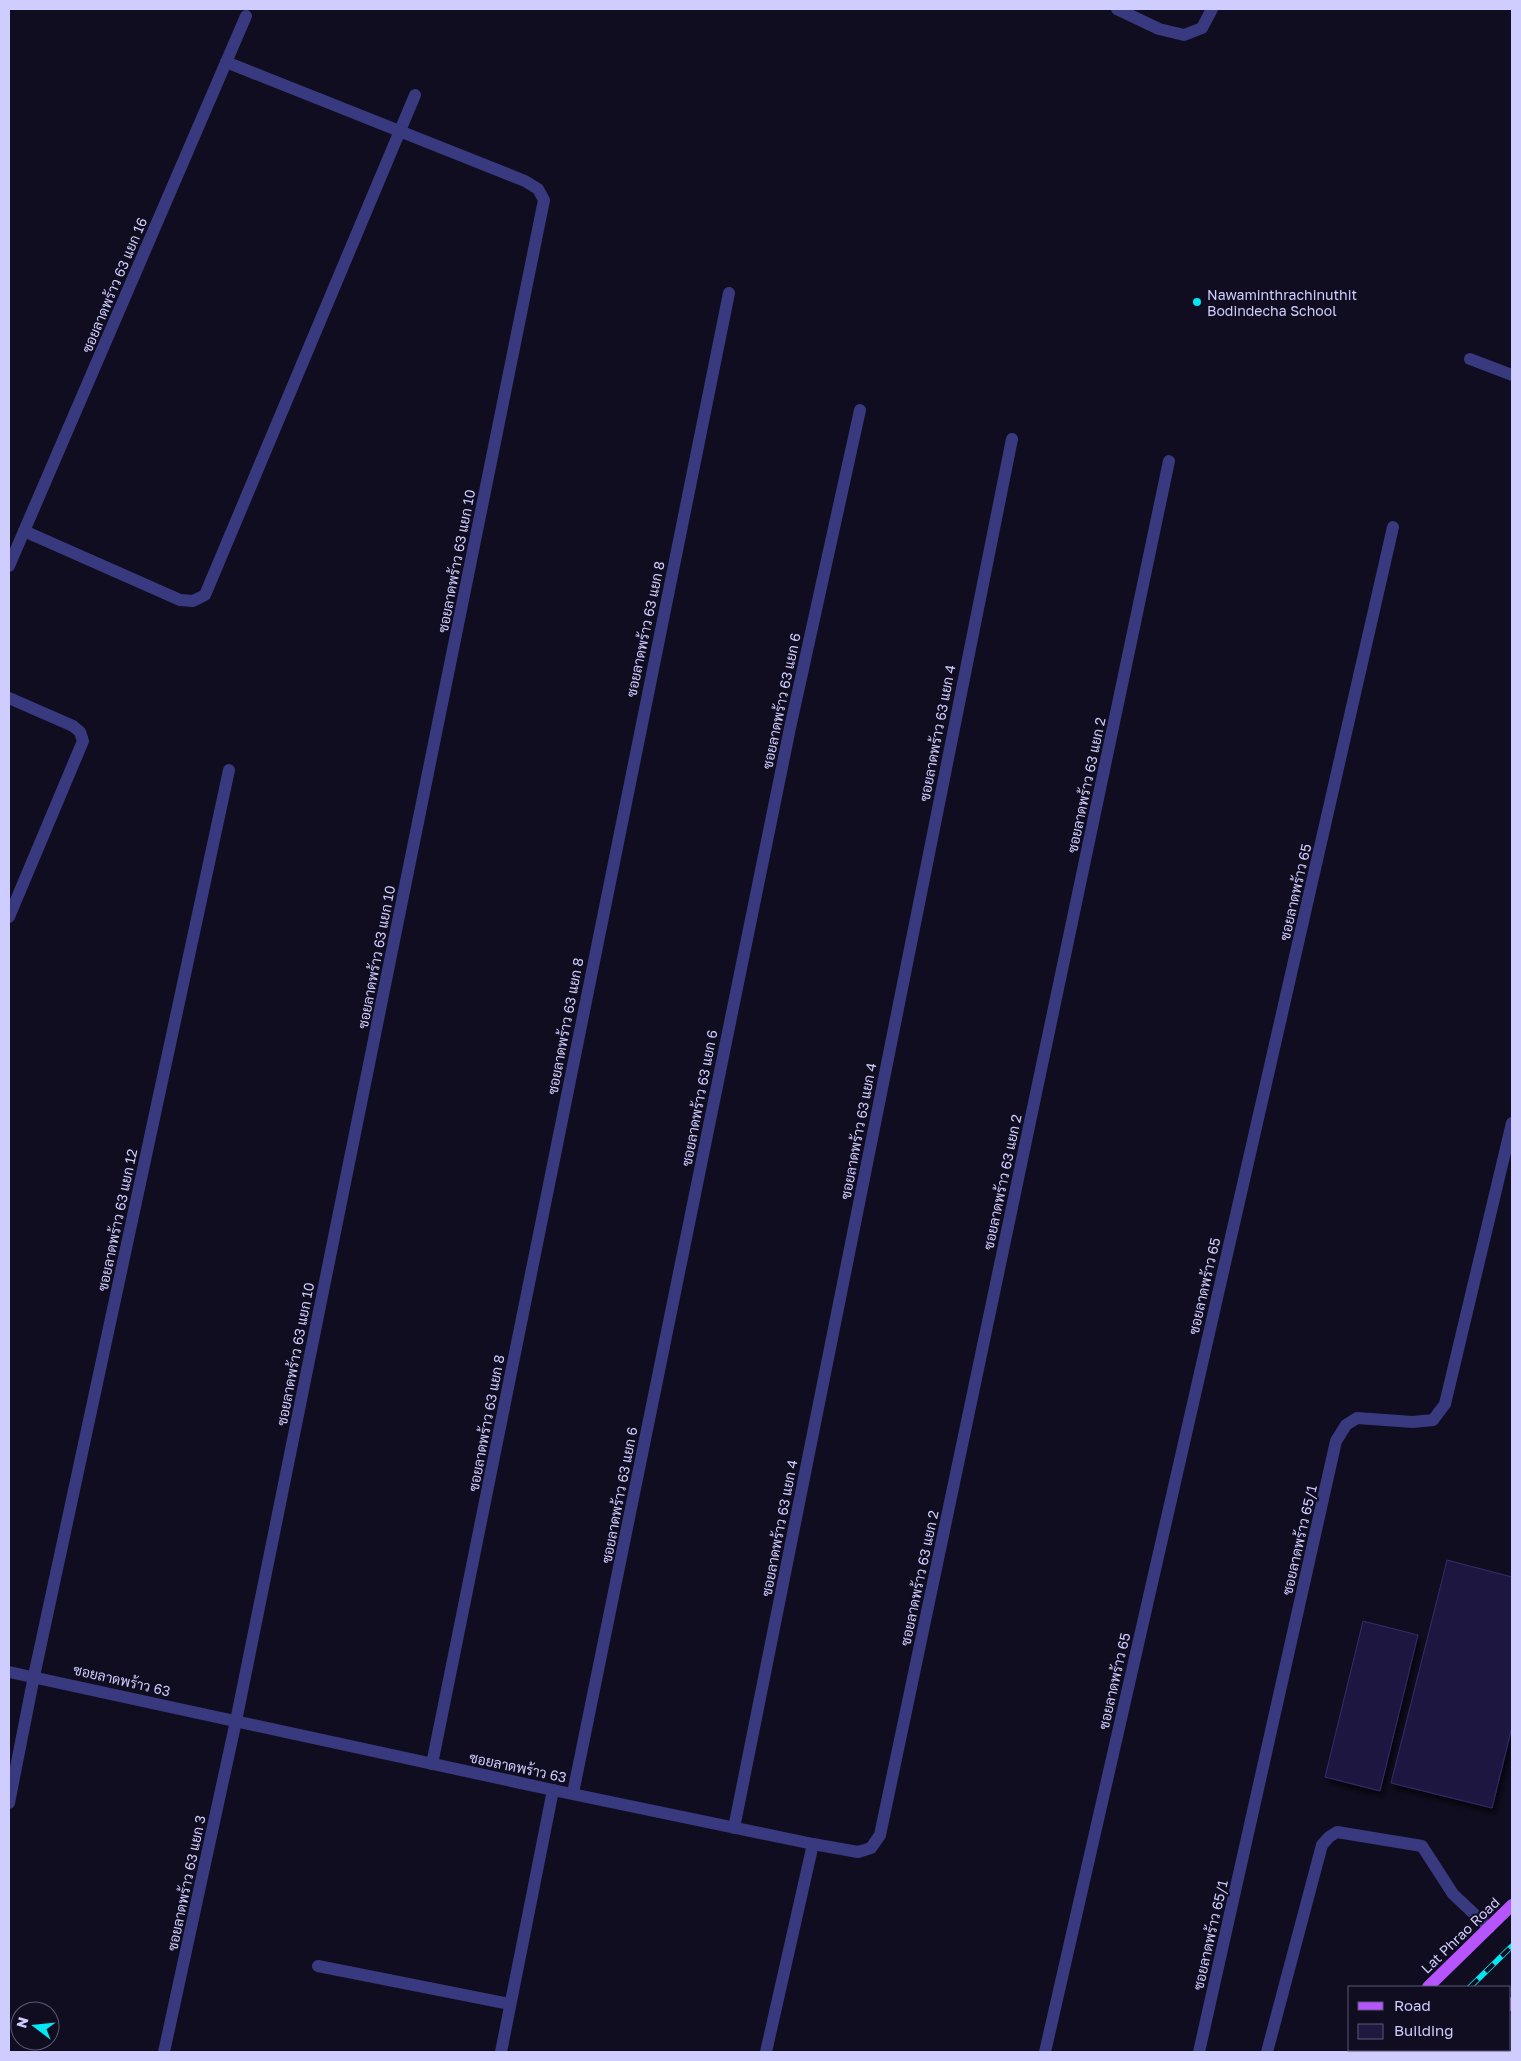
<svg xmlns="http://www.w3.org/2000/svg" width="1521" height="2061" font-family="'Golos Text',Sarabun,sans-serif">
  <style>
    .building { fill: #1f1940; stroke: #352b6c; filter: url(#shadow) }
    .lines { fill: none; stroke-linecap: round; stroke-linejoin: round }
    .minor { stroke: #38397e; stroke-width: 12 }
    .major { stroke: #b654fd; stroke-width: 12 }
    .rail-casing { stroke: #03e6f3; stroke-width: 5.5 }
    .rail { stroke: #0f0d1f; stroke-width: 4; stroke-dasharray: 11; stroke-linecap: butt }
    .poi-dot { fill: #03e6f3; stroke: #0f0d1f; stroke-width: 2 }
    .labels { text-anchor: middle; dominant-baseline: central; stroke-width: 4; stroke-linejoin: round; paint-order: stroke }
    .street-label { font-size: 14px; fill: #cfccfe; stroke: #0f0d1f }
    .poi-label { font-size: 14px; fill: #cfccfe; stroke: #0f0d1f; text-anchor: start }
  </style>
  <defs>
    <filter id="shadow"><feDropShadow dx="3" dy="5.5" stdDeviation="2.5" flood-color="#0009"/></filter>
  </defs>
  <rect width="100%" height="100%" fill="#0f0d1f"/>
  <g class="building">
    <path d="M1447,1560L1512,1577V1727L1492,1808L1391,1783Z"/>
    <path d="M1363,1621L1418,1635L1380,1791L1325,1777Z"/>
  </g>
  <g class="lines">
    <g class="minor">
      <path d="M1117,9L1159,29L1184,35L1202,28L1212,9"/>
      <path d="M1470,359L1512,375"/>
      <path d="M24,531L180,600L193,601L205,595L415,95"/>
      <path d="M9,566L246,16"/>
      <path d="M9,698L73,726L80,732L83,741L9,917"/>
      <path d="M9,1672L553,1790L813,1844L766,2052"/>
      <path d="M432,1764L729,293"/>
      <path d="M573,1793L790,728L860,410"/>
      <path d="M9,1803L34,1676L229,770"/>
      <path d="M734,1828L1012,439"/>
      <path d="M813,1844L858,1852L871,1848L880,1835L1169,461"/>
      <path d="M318,1966L510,2004"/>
      <path d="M164,2052L236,1721L544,200L538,189L525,181L226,62"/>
      <path d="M501,2052L553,1790"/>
      <path d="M1045,2052L1393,527"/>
      <path d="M1199,2052L1336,1441L1346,1425L1357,1418L1413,1422L1433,1420L1445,1404L1512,1123"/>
      <path d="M1267,2052L1322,1845L1329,1837L1337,1832L1422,1846L1453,1894L1489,1928"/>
    </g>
    <g class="major">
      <path d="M1428,1987L1512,1905"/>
      <path d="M1510,2005L1512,2003"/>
      <path d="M1361,2052L1364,2050"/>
      <path d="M1461,2052L1464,2050"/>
    </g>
    <g class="rail-casing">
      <g id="rail">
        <path d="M1470,1987L1512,1946"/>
        <path d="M1403,2052L1406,2050"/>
      </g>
    </g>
    <use href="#rail" class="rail"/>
  </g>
  <circle class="poi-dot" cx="1197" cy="302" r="5"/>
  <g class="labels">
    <g class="street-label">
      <text transform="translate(114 285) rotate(-67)">ซอยลาดพร้าว 63 แยก 16</text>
      <text transform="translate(456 561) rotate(-79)">ซอยลาดพร้าว 63 แยก 10</text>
      <text transform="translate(645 629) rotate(-78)">ซอยลาดพร้าว 63 แยก 8</text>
      <text transform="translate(781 701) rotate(-78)">ซอยลาดพร้าว 63 แยก 6</text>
      <text transform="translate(937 733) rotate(-79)">ซอยลาดพร้าว 63 แยก 4</text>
      <text transform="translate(1086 785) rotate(-78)">ซอยลาดพร้าว 63 แยก 2</text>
      <text transform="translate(1295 892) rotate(-77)">ซอยลาดพร้าว 65</text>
      <text transform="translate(376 957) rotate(-79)">ซอยลาดพร้าว 63 แยก 10</text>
      <text transform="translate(565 1026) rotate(-79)">ซอยลาดพร้าว 63 แยก 8</text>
      <text transform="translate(699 1098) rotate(-79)">ซอยลาดพร้าว 63 แยก 6</text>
      <text transform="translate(858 1131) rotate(-79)">ซอยลาดพร้าว 63 แยก 4</text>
      <text transform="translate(1002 1182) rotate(-78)">ซอยลาดพร้าว 63 แยก 2</text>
      <text transform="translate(117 1220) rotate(-78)">ซอยลาดพร้าว 63 แยก 12</text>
      <text transform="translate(1204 1286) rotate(-77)">ซอยลาดพร้าว 65</text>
      <text transform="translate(295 1354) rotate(-79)">ซอยลาดพร้าว 63 แยก 10</text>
      <text transform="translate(486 1423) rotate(-79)">ซอยลาดพร้าว 63 แยก 8</text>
      <text transform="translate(619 1495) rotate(-79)">ซอยลาดพร้าว 63 แยก 6</text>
      <text transform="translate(779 1528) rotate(-79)">ซอยลาดพร้าว 63 แยก 4</text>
      <text transform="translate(1299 1540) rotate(-77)">ซอยลาดพร้าว 65/1</text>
      <text transform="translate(919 1578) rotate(-78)">ซอยลาดพร้าว 63 แยก 2</text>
      <text transform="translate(122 1680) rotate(13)">ซอยลาดพร้าว 63</text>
      <text transform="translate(1114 1681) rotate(-77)">ซอยลาดพร้าว 65</text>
      <text transform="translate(518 1767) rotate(12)">ซอยลาดพร้าว 63</text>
      <text transform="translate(186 1883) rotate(-78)">ซอยลาดพร้าว 63 แยก 3</text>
      <text transform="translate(1210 1935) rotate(-77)">ซอยลาดพร้าว 65/1</text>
      <text transform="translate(1460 1935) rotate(-44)">Lat Phrao Road</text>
    </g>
    <g class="poi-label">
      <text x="1207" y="294">Nawaminthrachinuthit<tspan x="1207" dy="16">Bodindecha School</tspan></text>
    </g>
  </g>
  <rect width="1521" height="2061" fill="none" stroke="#cfccfe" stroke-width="20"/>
  <rect x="1348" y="1986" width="162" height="65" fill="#0f0d1f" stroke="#5c5978"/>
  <rect x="1358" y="2002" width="25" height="8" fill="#b654fd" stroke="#5c5978"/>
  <text x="1394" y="2011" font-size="15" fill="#cfccfe">Road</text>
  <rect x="1358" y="2024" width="25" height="15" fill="#1f1940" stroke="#5c5978"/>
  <text x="1394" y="2036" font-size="15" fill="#cfccfe">Building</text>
  <g transform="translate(35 2026) rotate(286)"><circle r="24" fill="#0f0d1f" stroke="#5c5978"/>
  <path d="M0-4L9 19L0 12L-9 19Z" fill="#03e6f3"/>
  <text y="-8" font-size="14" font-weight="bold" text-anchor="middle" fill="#cfccfe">N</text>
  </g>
</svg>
